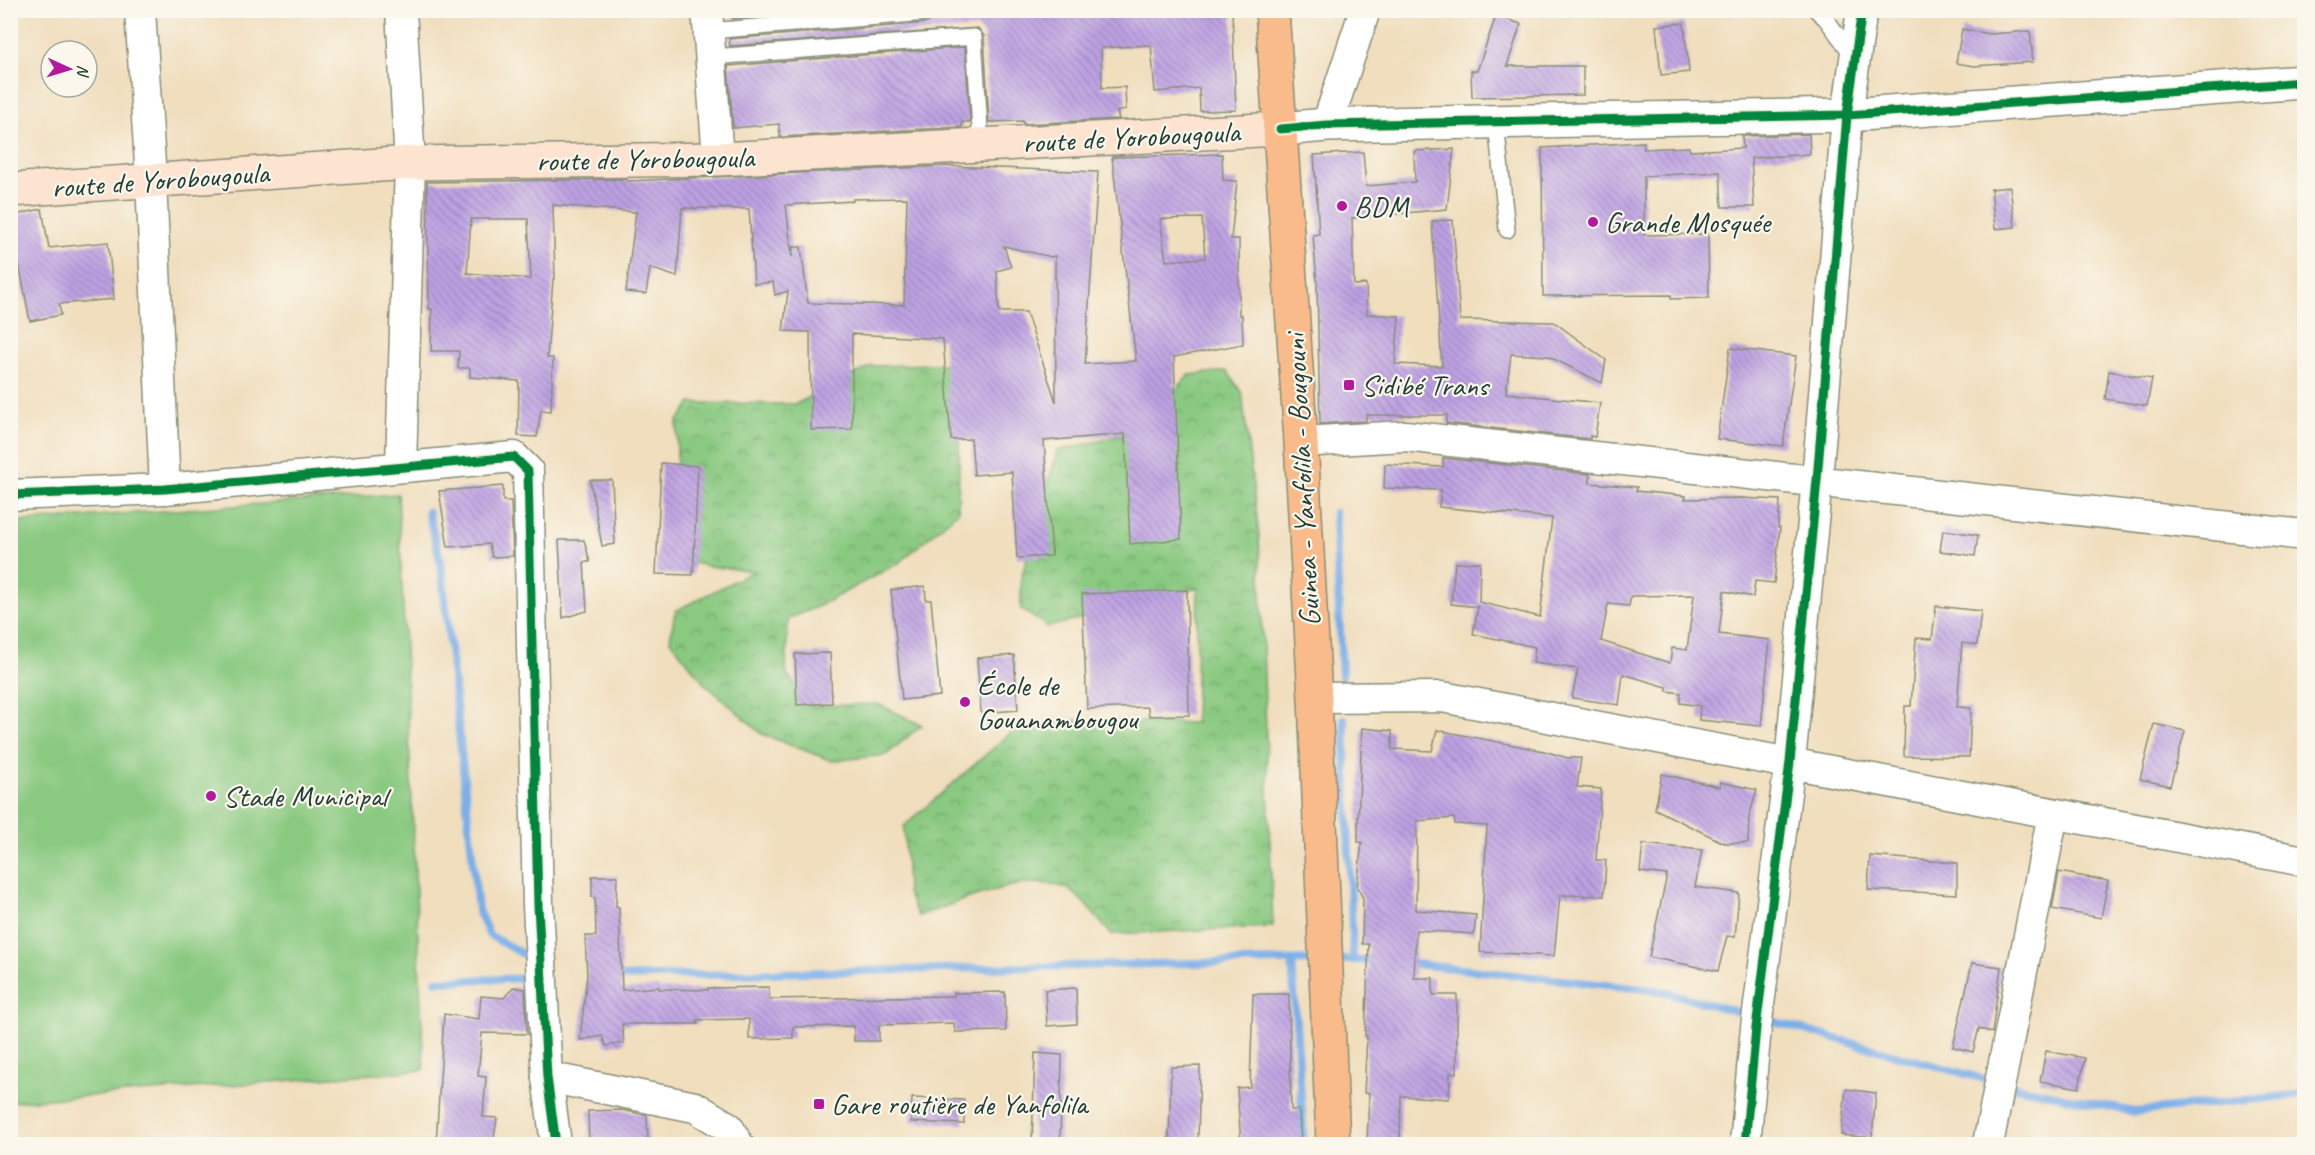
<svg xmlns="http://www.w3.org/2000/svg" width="2315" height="1155" font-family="Caveat,sans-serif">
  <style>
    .park { fill: url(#park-crowns); stroke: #54835a; stroke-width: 1.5 }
    .pitch { fill: #89c980; stroke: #54835a; stroke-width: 1.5 }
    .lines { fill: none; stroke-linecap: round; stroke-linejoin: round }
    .stream { stroke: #7cafe8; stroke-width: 8 }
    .building { fill: url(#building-back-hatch); fill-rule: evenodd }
    .service-casing { stroke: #888e78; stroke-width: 18 }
    .minor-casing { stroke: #888e78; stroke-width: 33 }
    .tertiary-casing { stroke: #888e78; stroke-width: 36 }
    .secondary-casing { stroke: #888e78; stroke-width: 36 }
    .primary-casing { stroke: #888e78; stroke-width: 36 }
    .service { stroke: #fff; stroke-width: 15 }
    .minor { stroke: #fff; stroke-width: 30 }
    .tertiary { stroke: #fff; stroke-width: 33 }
    .secondary { stroke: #fde4d1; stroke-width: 33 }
    .primary { stroke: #fabb8b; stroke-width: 33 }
    .cycleway-casing { stroke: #fbf7ec; stroke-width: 13 }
    .cycleway { stroke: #00873e; stroke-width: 9 }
    .poi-dot { fill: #b5179e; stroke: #fbf7ec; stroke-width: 2 }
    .labels { text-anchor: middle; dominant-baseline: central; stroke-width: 4.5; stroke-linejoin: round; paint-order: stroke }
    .street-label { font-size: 30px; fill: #1f3d34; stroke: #fbf7ec }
    .poi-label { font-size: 30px; fill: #1f3d34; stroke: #fbf7ec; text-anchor: start }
  </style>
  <defs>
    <pattern id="park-crowns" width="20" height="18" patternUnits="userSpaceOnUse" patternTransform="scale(1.5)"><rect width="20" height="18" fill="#89c980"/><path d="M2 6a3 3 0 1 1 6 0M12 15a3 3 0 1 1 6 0" fill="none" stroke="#6fa46a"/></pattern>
    <pattern id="building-back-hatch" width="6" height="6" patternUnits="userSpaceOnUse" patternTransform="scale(1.5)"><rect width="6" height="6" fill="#bda1e3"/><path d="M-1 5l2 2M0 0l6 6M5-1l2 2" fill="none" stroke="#9984b9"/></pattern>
  </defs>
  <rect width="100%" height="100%" fill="#fbf7ec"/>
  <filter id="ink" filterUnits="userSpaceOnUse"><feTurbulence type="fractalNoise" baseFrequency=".0167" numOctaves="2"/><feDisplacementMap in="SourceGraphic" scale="12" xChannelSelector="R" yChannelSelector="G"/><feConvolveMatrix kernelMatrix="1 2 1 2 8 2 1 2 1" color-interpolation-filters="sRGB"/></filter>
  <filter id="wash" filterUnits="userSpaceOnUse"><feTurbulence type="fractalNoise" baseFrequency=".008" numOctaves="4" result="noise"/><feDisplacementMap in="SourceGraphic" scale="24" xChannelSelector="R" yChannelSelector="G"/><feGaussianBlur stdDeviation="1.35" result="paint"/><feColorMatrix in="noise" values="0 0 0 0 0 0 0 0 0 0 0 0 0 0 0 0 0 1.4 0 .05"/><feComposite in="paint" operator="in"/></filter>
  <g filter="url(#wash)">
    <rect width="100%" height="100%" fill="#f0debd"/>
    <g class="park">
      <path d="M961,363L958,512L899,563L819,606L788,619L786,673L811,706L878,704L922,725L886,755L832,761L762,734L704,683L670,640L675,611L754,571L707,566L676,559L677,422L691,403L796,404L872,366Z"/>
      <path d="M1227,371L1242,393L1259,535L1273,927L1111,934C1102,924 1080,896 1070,890C1028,869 959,903 918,916L907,893L904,826L1013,731L1061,720L1195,723L1198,588L1048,627L1021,609V578L1057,451L1141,430L1189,375Z"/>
    </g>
    <path class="pitch" d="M398,494L424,1070L11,1102V522Z"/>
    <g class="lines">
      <g class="stream">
        <path d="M428,512L441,563L478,910L489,935L528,957V962"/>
        <path d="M1335,513L1342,676"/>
        <path d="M1344,719L1353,959"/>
        <path d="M1334,960H1376"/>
        <path d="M1292,961L1304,1144"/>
        <path d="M1406,963L1662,991L1752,1016"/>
        <path d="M611,977L1319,960"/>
        <path d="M436,981L537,978"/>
        <path d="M1764,1019L1995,1082"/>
        <path d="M2007,1085L2134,1112L2304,1094"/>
      </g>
    </g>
    <g id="blocks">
      <g class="building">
        <path d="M732,10H838L733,19Z"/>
        <path d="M935,10H1232L1236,110L1200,111L1199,88L1155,92L1151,45L1101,48L1102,88L1125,87L1126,109L1117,112L1119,119L1023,124V121L989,122L984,36L978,28L730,46L729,39L927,23L934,18Z"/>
        <path d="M1496,16L1521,24L1507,66H1583V95L1472,97L1471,71H1477Z"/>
        <path d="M1684,23L1689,72L1661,75L1656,26Z"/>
        <path d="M1962,29L1990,34L2030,31L2033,62L1974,66L1956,63Z"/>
        <path d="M965,47L970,122H962V127L780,137L779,124L733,128L728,66Z"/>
        <path d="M1809,134L1810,154L1751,158L1754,207H1722L1720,172L1644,176V235L1708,234L1709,298L1671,299V295L1543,296L1542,148L1644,142V149L1689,147L1690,151L1743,148L1742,136Z"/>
        <path d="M1454,149L1447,209L1352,218L1354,285L1366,284L1367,314L1399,316L1395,364L1442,366L1432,221L1453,220L1460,320L1554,322L1606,360L1602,383L1548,356L1511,354L1506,393L1600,403L1595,437L1590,436V439L1446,423L1447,415H1366V421L1320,424L1317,283L1313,235L1319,234L1314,155L1363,152L1366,186L1415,182L1414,151Z"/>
        <path d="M1222,154L1223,180L1237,181L1231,239H1239V315H1242L1243,344L1174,357L1181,539L1130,544L1125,434L1044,441L1052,556L1017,558L1012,472L974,475L971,439L951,440L943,339L852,334V429L811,430L810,332L783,331L788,291L775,295L773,282L754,284L749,209L682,208L677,277L650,268L646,294L626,292L636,212L553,205L555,279H553L547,358H553L551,411L541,410L537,437L518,436L519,381L470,377V368H458L459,351H431L432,309H429L427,182L627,179V181L947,166L1098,172L1085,364L1136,361L1112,157ZM907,198L904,305L808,303L801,247H793L792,257L786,205L853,201V199ZM1202,218L1205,258L1166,261L1160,219ZM471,219H528L531,279L467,273ZM1004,246L1051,257L1055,256L1056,402L1026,312H999L997,271L1011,267Z"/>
        <path d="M2010,187L2015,227L1995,229L1991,189Z"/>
        <path d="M42,209L49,248L108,242L114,299L59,304L61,315L30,321L10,216Z"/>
        <path d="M1730,348L1796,356L1783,446L1717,439Z"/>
        <path d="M2109,371L2152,379L2147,406L2105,399Z"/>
        <path d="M1443,458L1590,474V483L1637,487L1636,491L1686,496L1685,499L1741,498L1780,500L1778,528H1780L1774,583L1755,581L1753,597L1724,591L1719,634L1770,640L1761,726L1699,720L1700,706L1680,703L1681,693L1667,691V687L1623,674L1619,705L1572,698L1578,669L1533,663L1535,647L1473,634L1478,607L1451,604L1455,563L1480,562L1479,602L1540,617L1552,518L1439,507L1441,490L1384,488L1385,464L1443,467ZM1694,595L1687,650L1672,648L1670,663L1601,641L1608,604L1629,606L1631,596Z"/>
        <path d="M661,463L698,466L693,575L656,574Z"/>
        <path d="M590,480H612L615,544L602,546Z"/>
        <path d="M503,486V501H511L513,556L492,557L489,544L448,547L439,491Z"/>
        <path d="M1943,530L1978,535L1975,556L1940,551Z"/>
        <path d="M559,540H584L590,562H584L587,611L563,618Z"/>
        <path d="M925,586L926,600H931L940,696L902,700L891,590Z"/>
        <path d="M1187,590L1189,715L1149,716L1148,707L1087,709L1082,594Z"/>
        <path d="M1936,606L1981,611L1977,645L1962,643L1957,707L1971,708L1969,757L1904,756L1905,706H1911L1916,638L1932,639Z"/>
        <path d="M830,653L832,703L797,705L795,654Z"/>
        <path d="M1014,655L1018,710L981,713L977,658Z"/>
        <path d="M2154,724L2185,731L2170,786L2140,779Z"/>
        <path d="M1362,728L1392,731V749L1432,751L1437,730L1544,751L1568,758H1581L1577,787L1601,789L1596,860H1606L1604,896L1560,895L1554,956L1480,952L1487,826L1455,824L1454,818L1417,821L1416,910L1476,915L1474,934L1416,930L1414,978H1433V995H1457V1073H1450L1449,1099L1401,1096L1400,1144H1367L1369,1093H1364L1367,1036H1365L1369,944H1362L1363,898L1357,887L1362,842H1358V822Z"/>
        <path d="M1662,774L1720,787V782L1757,790L1749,817L1748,843H1724L1655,809Z"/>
        <path d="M1643,844L1702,850L1695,887L1739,893L1735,937L1727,936L1718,971L1649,957L1667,875L1640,872Z"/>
        <path d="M1870,856L1957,863V894L1868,890Z"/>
        <path d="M2059,872L2108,881L2101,918L2052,909Z"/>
        <path d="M592,876H617L616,907H619L622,990L659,987V989L708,990V988L769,987V999L954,996V993L1005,992L1006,1031L955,1032L954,1023L879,1025V1041H854V1026L793,1027V1038L749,1039V1019L697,1020L698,1024H622L624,1043L606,1046L602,1036L580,1040L587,975L585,936H596L595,898L592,897Z"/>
        <path d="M1972,963L2001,967L1992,1033L1979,1028L1973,1052L1953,1047Z"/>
        <path d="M513,987L525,989L527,1034L482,1033L478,1076L486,1077L483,1117L497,1118L493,1144H436L444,1014L479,1019L481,996L504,998Z"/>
        <path d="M1076,988L1077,1024L1047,1026L1045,990Z"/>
        <path d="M1253,994H1289L1291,1110H1299L1301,1144H1241L1237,1088L1250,1087Z"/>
        <path d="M2046,1051L2085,1058L2079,1088L2040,1081Z"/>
        <path d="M1035,1053L1062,1055L1060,1144H1032Z"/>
        <path d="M1200,1066L1198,1140L1169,1142L1171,1067Z"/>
        <path d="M1846,1089L1876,1093L1872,1138L1841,1135Z"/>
        <path d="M912,1098L964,1100V1124L911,1122Z"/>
        <path d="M621,1110L647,1115L648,1144H589L588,1111Z"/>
      </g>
    </g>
  </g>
  <g filter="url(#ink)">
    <use href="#blocks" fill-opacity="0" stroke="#888e78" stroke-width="1.5"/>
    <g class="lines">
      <g class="service-casing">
        <g id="service">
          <path d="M1816,10L1826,19L1854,57"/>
          <path d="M709,31L926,13"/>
          <path d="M712,57L974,37L981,145"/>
          <path d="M1496,122L1507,230"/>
        </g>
      </g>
      <g class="minor-casing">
        <g id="minor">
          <path d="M140,10L151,180L165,489"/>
          <path d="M401,10L410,163L401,466"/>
          <path d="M707,10L718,159"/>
          <path d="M1327,125L1365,10"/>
          <path d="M1301,442L1405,436L2304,535"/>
          <path d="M10,495L165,489L514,457L528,471L538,905L547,1077L556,1144"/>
          <path d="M1315,698L1442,697L2304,861"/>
          <path d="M547,1077L695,1107L728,1127L738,1144"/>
          <path d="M1745,1144L1756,1028L1790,762L1817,480L1847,115L1862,10"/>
          <path d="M1988,1144L2053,814"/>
        </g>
      </g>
      <g class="tertiary-casing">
        <path id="tertiary" d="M1280,129L1327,125L1847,115L2304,82"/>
      </g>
      <g class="secondary-casing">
        <path id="secondary" d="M10,190L410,163L718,159L1280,129"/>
      </g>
      <g class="primary-casing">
        <path id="primary" d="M1272,10L1301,442L1315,698L1333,1144"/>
      </g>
      <use href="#service" class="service"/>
      <use href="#minor" class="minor"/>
      <use href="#tertiary" class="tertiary"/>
      <use href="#secondary" class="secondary"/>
      <use href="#primary" class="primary"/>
      <g class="cycleway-casing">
        <g id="cycleway">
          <path d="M1280,129L1327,125L1847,115L2304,82"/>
          <path d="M10,495L165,489L514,457L528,471L538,905L547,1077L556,1144"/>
          <path d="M1745,1144L1756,1028L1790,762L1817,480L1847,115L1862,10"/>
        </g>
      </g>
      <use href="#cycleway" class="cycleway"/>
    </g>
  </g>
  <g class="poi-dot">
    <circle cx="1342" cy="206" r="6"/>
    <circle cx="1593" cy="222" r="6"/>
    <rect x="1343" y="379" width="12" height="12" rx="3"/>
    <circle cx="965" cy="702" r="6"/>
    <circle cx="211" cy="796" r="6"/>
    <rect x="813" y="1098" width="12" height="12" rx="3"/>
  </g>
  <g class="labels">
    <g class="street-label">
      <text transform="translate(1131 137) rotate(-3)">route de Yorobougoula</text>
      <text transform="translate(645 159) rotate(-1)">route de Yorobougoula</text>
      <text transform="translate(160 180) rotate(-4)">route de Yorobougoula</text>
      <text transform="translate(1302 480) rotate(-93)">Guinea - Yanfolila - Bougouni</text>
    </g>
    <g class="poi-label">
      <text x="1354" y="206">BDM</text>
      <text x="1605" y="222">Grande Mosquée</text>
      <text x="1361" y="385">Sidibé Trans</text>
      <text x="977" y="685">École de<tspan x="977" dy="34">Gouanambougou</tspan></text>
      <text x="223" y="796">Stade Municipal</text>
      <text x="831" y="1104">Gare routière de Yanfolila</text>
    </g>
  </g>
  <rect width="2315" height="1155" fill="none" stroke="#fbf7ec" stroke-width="36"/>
  <g transform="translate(69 69) rotate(94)"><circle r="28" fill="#fbf7ec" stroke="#a3ada2" stroke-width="1.5"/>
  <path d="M0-4.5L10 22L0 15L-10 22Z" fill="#b5179e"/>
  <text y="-9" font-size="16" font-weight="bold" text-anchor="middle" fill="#1f3d34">N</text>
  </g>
</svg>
